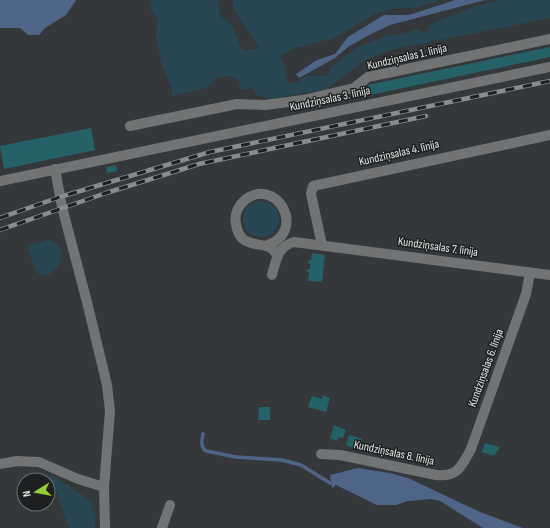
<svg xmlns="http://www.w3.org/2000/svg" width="550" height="528" font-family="'Sofia Sans Condensed',sans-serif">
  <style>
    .green { fill: #294752 }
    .water { fill: #4f6588 }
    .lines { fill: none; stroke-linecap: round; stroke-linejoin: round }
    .stream { stroke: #4f6588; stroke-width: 3.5 }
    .building { fill: #256267 }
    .minor { stroke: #717374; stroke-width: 10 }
    .rail-casing { stroke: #898c8d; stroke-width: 4.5 }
    .rail { stroke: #1d1f20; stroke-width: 3; stroke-dasharray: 9; stroke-linecap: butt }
    .labels { text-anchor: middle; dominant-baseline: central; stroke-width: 3; stroke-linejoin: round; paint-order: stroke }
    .street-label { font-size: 12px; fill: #e4e6e7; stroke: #1d1f20 }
  </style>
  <rect width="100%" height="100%" fill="#34383a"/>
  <g class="green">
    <path d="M152,0H218L220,16L233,26L241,48L246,51L259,48L233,8L234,0H439L415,8H396L373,15L334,38L295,48L280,56L284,64L287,81L293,84L307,76H327L331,67L358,47L388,35L403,34L417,29L427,33L429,25L476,6L500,0H550V18L390,50L364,61L327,89L271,99L257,95L252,88L240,90L239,81L231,76L216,78L206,88L172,96L171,86L162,65L156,36L157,18L150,7Z"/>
    <circle cx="261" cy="219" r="18"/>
    <path d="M47,240C70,244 63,273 43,276L36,272L27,246Z"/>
    <path d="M52,475L90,500L93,504L91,506L96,517L94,528H69L55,488L48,491V480H44Z"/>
  </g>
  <g class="water">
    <path d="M0,0H76L66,15L45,28L39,35H28L20,28H0Z"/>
    <path d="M455,0H485L390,25L369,35L348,47L335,58L299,78L296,74L317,60L335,54L348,37L384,15H409Z"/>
    <path d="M358,468L390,473L408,478L480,512L523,528H483L440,501L431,499L408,501L396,505H377L336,485L332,488L330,475Z"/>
  </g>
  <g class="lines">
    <path class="stream" d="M203,434C202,441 200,446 206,451L236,457L282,460L301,465L330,483"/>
  </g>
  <g class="building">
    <path d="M550,47V57L370,95L368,85Z"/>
    <path d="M91,128L95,150L4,169L0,146Z"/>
    <path d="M116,165L117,171L107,173L106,167Z"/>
    <path d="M312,253L325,255L322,282L308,281L309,272H307V269H310V264L308,263V260H311Z"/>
    <path d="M323,395L330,398L326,412L308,407L312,396L322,399Z"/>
    <path d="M259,407H270V420H258Z"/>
    <path d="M334,425L346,430L343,438L339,437L337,441L330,438Z"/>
    <path d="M349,435L362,439L358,450L346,445Z"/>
    <path d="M485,443L500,447L494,456L482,452Z"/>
  </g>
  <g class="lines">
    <g class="minor">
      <path d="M130,126L237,104L265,105L303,100L354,88L368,77L550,39"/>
      <path d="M55,169L62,207L87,302L107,385L110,411L104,487L105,528"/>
      <path d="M0,181L550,67"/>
      <path d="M268,245C308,229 275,176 245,200C238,206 234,215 236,224C240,255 271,236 277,256"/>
      <path d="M322,245L311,194L313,186L550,135"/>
      <path d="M272,275C276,260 278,246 294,242L550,275"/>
      <path d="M321,454L340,455L436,475C458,477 461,467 471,449L526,294L530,273"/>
      <path d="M0,464L17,461L39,462L78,479L104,487"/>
      <path d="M162,528L170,505"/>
    </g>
    <g class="rail-casing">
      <g id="rail">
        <path d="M0,218L60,197L210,152L550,81"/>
        <path d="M0,230L106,193L199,164L426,116"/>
      </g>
    </g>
    <use href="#rail" class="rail"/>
  </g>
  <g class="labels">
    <g class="street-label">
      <text transform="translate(407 57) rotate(-13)">Kundziņsalas 1. līnija</text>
      <text transform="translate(330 99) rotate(-12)">Kundziņsalas 3. līnija</text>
      <text transform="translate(399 153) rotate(-13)">Kundziņsalas 4. līnija</text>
      <text transform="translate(438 247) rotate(8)">Kundziņsalas 7. līnija</text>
      <text transform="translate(486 368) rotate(-70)">Kundziņsalas 6. līnija</text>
      <text transform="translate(394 453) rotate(12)">Kundziņsalas 8. līnija</text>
    </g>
  </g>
  <g transform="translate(36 492) rotate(259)"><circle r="19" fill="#1d1f20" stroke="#6d6f70"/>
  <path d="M0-3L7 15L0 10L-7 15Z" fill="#97cc38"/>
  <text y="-6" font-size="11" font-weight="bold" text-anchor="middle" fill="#e4e6e7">N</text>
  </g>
</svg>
